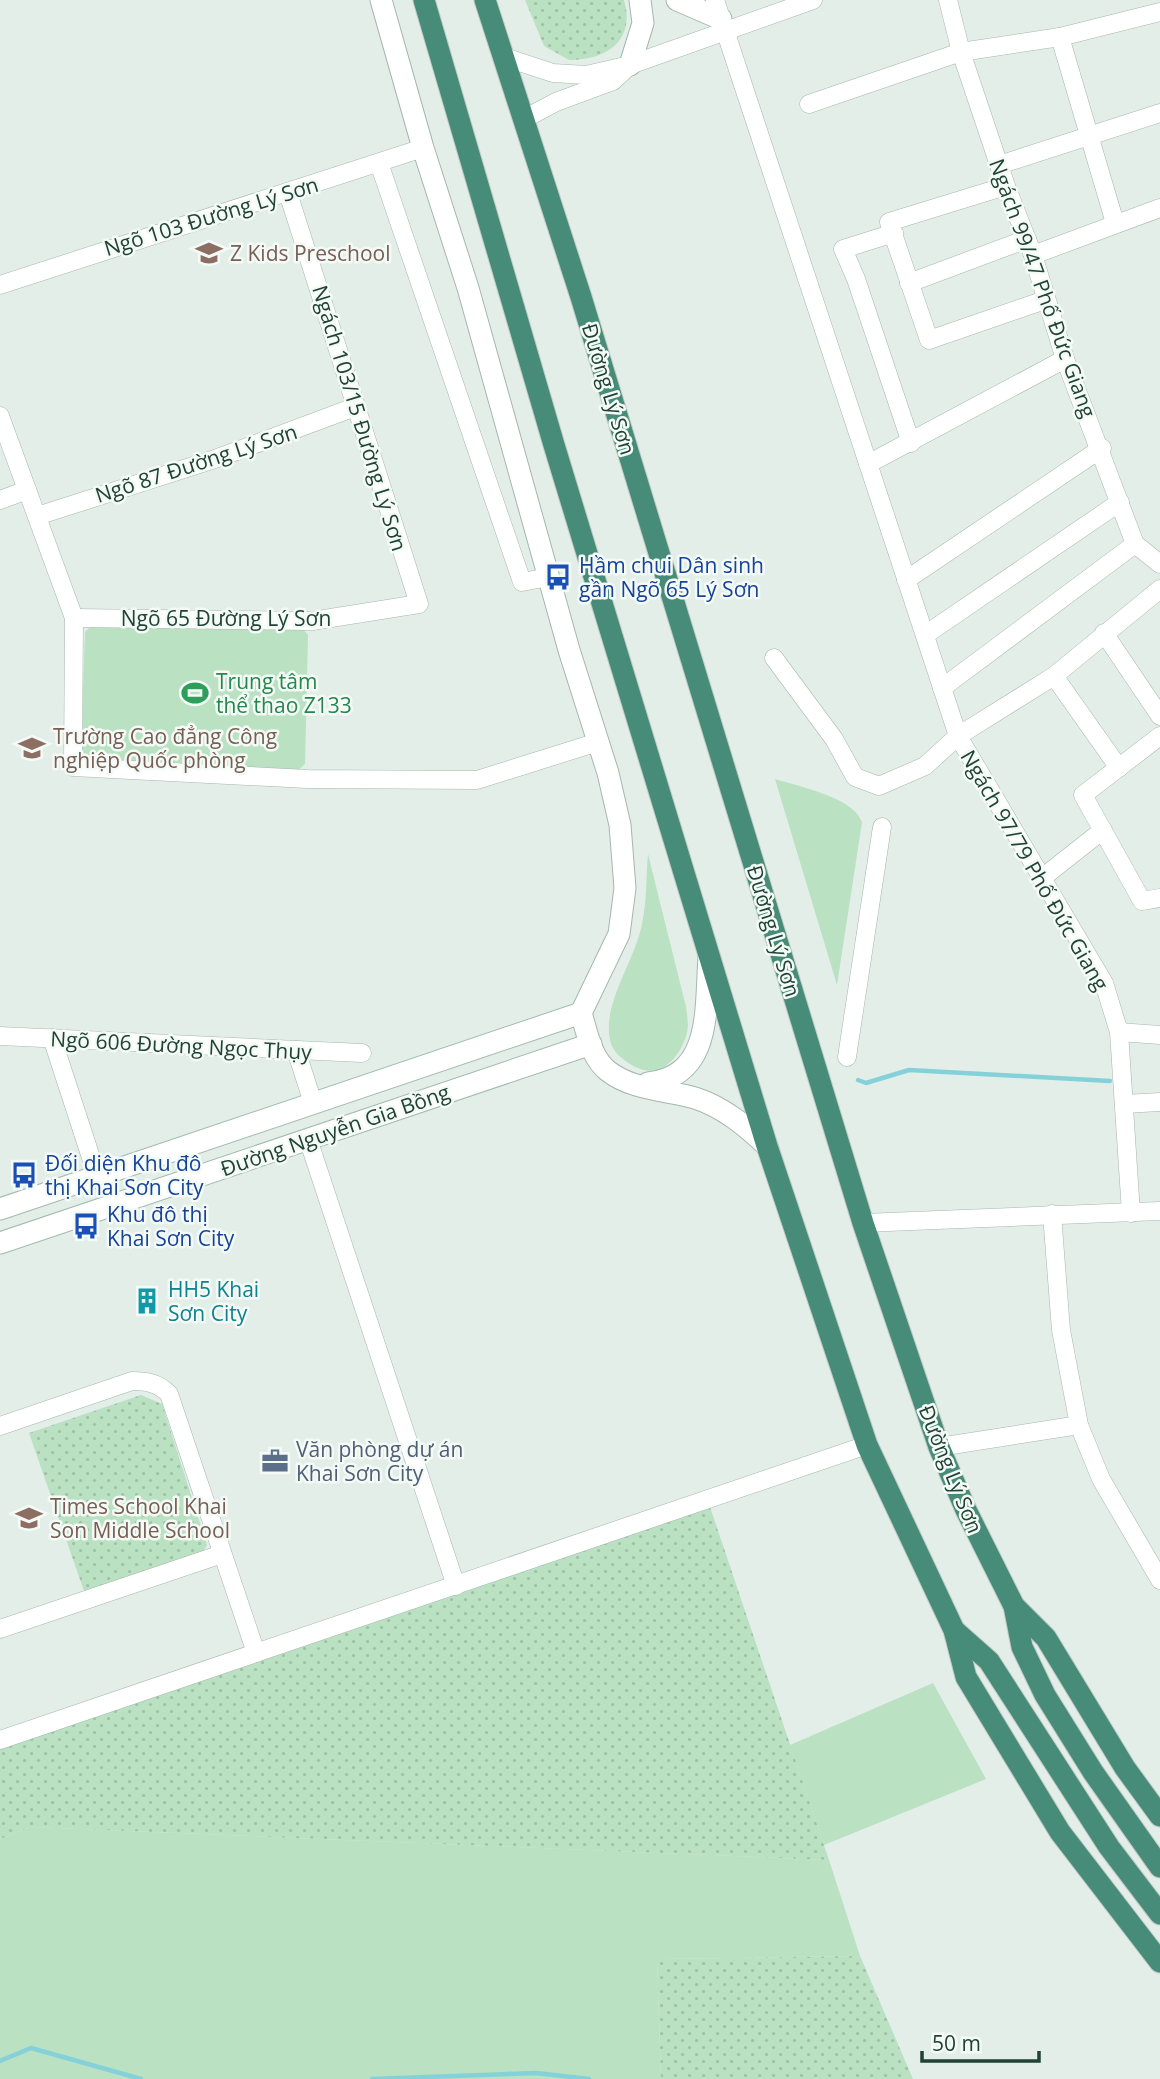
<svg xmlns="http://www.w3.org/2000/svg" width="1160" height="2079" font-family="'Open Sans',sans-serif">
  <style>
    .grass { fill: #b9e1c2 }
    .park { fill: url(#park-dots) }
    .lines { fill: none; stroke-linecap: round; stroke-linejoin: round }
    .stream { stroke: #85d1d9; stroke-width: 4.5 }
    .minor-casing { stroke: #a5b7af; stroke-width: 19 }
    .tertiary-casing { stroke: #a5b7af; stroke-width: 23 }
    .secondary-casing { stroke: #a0bbb0; stroke-width: 23 }
    .trunk-casing { stroke: #c1cac7; stroke-width: 23 }
    .minor { stroke: #fff; stroke-width: 18 }
    .tertiary { stroke: #fff; stroke-width: 21 }
    .secondary { stroke: #fff; stroke-width: 21 }
    .trunk { stroke: #468c78; stroke-width: 21 }
    .labels { text-anchor: middle; dominant-baseline: central; stroke-width: 5; stroke-linejoin: round; paint-order: stroke }
    .street-label { font-size: 21px; fill: #204237; stroke: #f4faf6 }
    .education-label { font-size: 21px; fill: #785e54; stroke: #f4faf6; text-anchor: start }
    .transit-label { font-size: 21px; fill: #164399; stroke: #f4faf6; text-anchor: start }
    .leisure-label { font-size: 21px; fill: #27864d; stroke: #f4faf6; text-anchor: start }
    .culture-label { font-size: 21px; fill: #0d838f; stroke: #f4faf6; text-anchor: start }
    .service-label { font-size: 21px; fill: #4e5e75; stroke: #f4faf6; text-anchor: start }
  </style>
  <defs>
    <pattern id="park-dots" width="8" height="8" patternUnits="userSpaceOnUse" patternTransform="scale(1.75)"><rect width="8" height="8" fill="#b9e1c2"/><path d="M2 2h.1M6 6h.1" fill="none" stroke="#9fc2a7" stroke-width="1.8" stroke-linecap="round"/></pattern>
  </defs>
  <rect width="100%" height="100%" fill="#e3eee8"/>
  <g class="grass">
    <path d="M96,621L299,624L308,635L305,764L295,773L95,767L81,750L85,632Z"/>
    <path d="M775,779C800,787 853,797 862,822L837,985Z"/>
    <path d="M648,854L686,1007C687,1015 689,1025 687,1033C679,1061 657,1082 630,1064C621,1058 612,1051 610,1040C602,1004 635,961 642,924C647,901 646,877 648,854Z"/>
    <path d="M933,1683L986,1779L824,1845L790,1745Z"/>
    <path d="M31,1827L829,1860L860,1956L657,1959L661,2079H0V1839Z"/>
  </g>
  <g class="park">
    <path d="M525,0H624C636,41 606,60 569,60L544,46Z"/>
    <path d="M141,1395L162,1404L207,1545L203,1552L85,1594L29,1433Z"/>
    <path d="M708,1501L829,1860L31,1827L0,1839V1744Z"/>
    <path d="M860,1956L913,2079H661L657,1959Z"/>
  </g>
  <g class="lines">
    <g class="stream">
      <path d="M858,1080L866,1083L909,1070L1110,1081"/>
      <path d="M0,2061L31,2048L141,2079"/>
      <path d="M372,2079L536,2073L589,2079"/>
    </g>
    <g class="minor-casing">
      <g id="minor">
        <path d="M715,0L958,736L1104,983L1119,1032L1131,1213"/>
        <path d="M948,0L961,52L1006,186L1033,255L1065,359L1135,544L1160,564"/>
        <path d="M1060,37L1115,223"/>
        <path d="M504,57L553,73L586,75L630,65L813,0"/>
        <path d="M809,104L961,52L1060,37L1160,12"/>
        <path d="M524,119L556,102L613,81L630,65"/>
        <path d="M379,163L522,582L549,577"/>
        <path d="M999,165L1160,113"/>
        <path d="M1006,186L889,222L929,340L1045,300"/>
        <path d="M894,233L843,249L856,279L911,443"/>
        <path d="M1033,255L1160,208"/>
        <path d="M909,283L1027,239"/>
        <path d="M0,285L423,148"/>
        <path d="M0,416L74,618L73,767L307,779L477,780L598,742"/>
        <path d="M868,464L1065,359"/>
        <path d="M0,500L27,490"/>
        <path d="M37,516L215,459L355,407"/>
        <path d="M906,580L1102,448"/>
        <path d="M74,618L312,621L419,604L288,193"/>
        <path d="M1104,633L1160,716"/>
        <path d="M925,635L1120,502"/>
        <path d="M774,658L834,739L855,777L879,786L925,766L958,736L1054,676L1160,589"/>
        <path d="M1054,676L1119,768"/>
        <path d="M942,688L1135,544"/>
        <path d="M1160,736L1083,795L1142,901L1160,898"/>
        <path d="M1042,878L1103,830"/>
        <path d="M1119,1032L1160,1035"/>
        <path d="M0,1036L362,1053"/>
        <path d="M52,1038L97,1176"/>
        <path d="M296,1050L313,1103"/>
        <path d="M847,1057L882,827"/>
        <path d="M1124,1104L1160,1102"/>
        <path d="M308,1139L456,1586"/>
        <path d="M1052,1214L1061,1330L1079,1425L1101,1479L1160,1580"/>
        <path d="M863,1223L1160,1211"/>
        <path d="M0,1426L132,1381C147,1381 158,1383 169,1394L256,1653"/>
        <path d="M939,1447L1079,1425"/>
        <path d="M0,1629L222,1554"/>
        <path d="M0,1740L867,1445"/>
      </g>
    </g>
    <g class="tertiary-casing">
      <g id="tertiary">
        <path d="M381,0L423,148L468,288L569,650L608,773L620,825L625,888L619,934L581,1013C587,1032 591,1058 608,1071C632,1090 667,1090 695,1098C723,1107 746,1126 767,1146"/>
        <path d="M677,0L721,19"/>
        <path d="M630,65L643,23L640,0"/>
        <path d="M648,1083C713,1076 705,1008 709,958"/>
      </g>
    </g>
    <g class="secondary-casing">
      <g id="secondary">
        <path d="M0,1209L581,1013"/>
        <path d="M0,1243L591,1044"/>
      </g>
    </g>
    <g class="trunk-casing">
      <g id="trunk">
        <path d="M424,0L554,445L767,1146L867,1445L954,1630L966,1677L1060,1832L1160,1962"/>
        <path d="M485,0L581,297L863,1223L939,1447L966,1510L1014,1606L1046,1638L1125,1768L1160,1816"/>
        <path d="M1014,1606L1022,1647L1045,1695L1093,1772L1160,1867"/>
        <path d="M954,1630L989,1661L1109,1847L1160,1914"/>
      </g>
    </g>
    <use href="#minor" class="minor"/>
    <use href="#tertiary" class="tertiary"/>
    <use href="#secondary" class="secondary"/>
    <use href="#trunk" class="trunk"/>
  </g>
  <defs>
    <g id="school-bare" transform="scale(2.1)"><path d="M0-5L7-2L0 1L-7-2ZM-4 1L0 2.5L4 1V4Q0 6-4 4Z" fill="#8d6e63" stroke="#f4faf6" stroke-width="2.5" paint-order="stroke"/></g>
    <g id="bus-bare" transform="scale(2.1)"><path d="M-5-6H5V4H4V6H2V4H-2V6H-4V4H-5ZM-3.5-4V0h7V-4ZM-3.5 1.2v1.5H-2V1.2ZM2 1.2v1.5H3.5V1.2Z" fill="#1a4fb4" stroke="#f4faf6" stroke-width="2.5" paint-order="stroke"/></g>
    <g id="stadium-bare" transform="scale(2.1)"><path d="M0-5a6.5 5 0 1 0 0 10a6.5 5 0 1 0 0-10ZM-3.5-1.8h7v3.6h-7Z" fill="#2e9e5b" stroke="#f4faf6" stroke-width="2.5" paint-order="stroke"/></g>
    <g id="university-bare" transform="scale(2.1)"><path d="M0-5L7-2L0 1L-7-2ZM-4 1L0 2.5L4 1V4Q0 6-4 4Z" fill="#8d6e63" stroke="#f4faf6" stroke-width="2.5" paint-order="stroke"/></g>
    <g id="building-bare" transform="scale(2.1)"><path d="M-4-6H4V6H1V3H-1V6H-4ZM-2.5-4.3h1.7v1.8h-1.7ZM.8-4.3h1.7v1.8H.8ZM-2.5-1h1.7V.8h-1.7ZM.8-1h1.7V.8H.8Z" fill="#0f9aa8" stroke="#f4faf6" stroke-width="2.5" paint-order="stroke"/></g>
    <g id="office-bare" transform="scale(2.1)"><path d="M-6-3h4V-5.5h4V-3h4V5H-6ZM-1-4.5V-3h2v-1.5ZM-6 0V1H6V0Z" fill="#5c6f8a" stroke="#f4faf6" stroke-width="2.5" paint-order="stroke"/></g>
  </defs>
  <g fill-rule="evenodd">
    <use href="#school-bare" x="209" y="253"/>
    <use href="#bus-bare" x="558" y="577"/>
    <use href="#stadium-bare" x="195" y="693"/>
    <use href="#university-bare" x="32" y="748"/>
    <use href="#bus-bare" x="24" y="1175"/>
    <use href="#bus-bare" x="86" y="1226"/>
    <use href="#building-bare" x="147" y="1301"/>
    <use href="#office-bare" x="275" y="1461"/>
    <use href="#school-bare" x="29" y="1518"/>
  </g>
  <g class="labels">
    <g class="street-label">
      <text transform="translate(211 216) rotate(-17)">Ngõ 103 Đường Lý Sơn</text>
      <text transform="translate(1043 288) rotate(70)">Ngách 99/47 Phố Đức Giang</text>
      <text transform="translate(609 389) rotate(73)">Đường Lý Sơn</text>
      <text transform="translate(360 418) rotate(73)">Ngách 103/15 Đường Lý Sơn</text>
      <text transform="translate(196 463) rotate(-18)">Ngõ 87 Đường Lý Sơn</text>
      <text x="226" y="618">Ngõ 65 Đường Lý Sơn</text>
      <text transform="translate(1035 870) rotate(60)">Ngách 97/79 Phố Đức Giang</text>
      <text transform="translate(774 931) rotate(73)">Đường Lý Sơn</text>
      <text transform="translate(181 1045) rotate(3)">Ngõ 606 Đường Ngọc Thụy</text>
      <text transform="translate(335 1130) rotate(-19)">Đường Nguyễn Gia Bồng</text>
      <text transform="translate(951 1469) rotate(68)">Đường Lý Sơn</text>
    </g>
    <g class="education-label">
      <text x="230" y="253">Z Kids Preschool</text>
      <text x="53" y="736">Trường Cao đẳng Công<tspan x="53" dy="24">nghiệp Quốc phòng</tspan></text>
      <text x="50" y="1506">Times School Khai<tspan x="50" dy="24">Son Middle School</tspan></text>
    </g>
    <g class="transit-label">
      <text x="579" y="565">Hầm chui Dân sinh<tspan x="579" dy="24">gần Ngõ 65 Lý Sơn</tspan></text>
      <text x="45" y="1163">Đối diện Khu đô<tspan x="45" dy="24">thị Khai Sơn City</tspan></text>
      <text x="107" y="1214">Khu đô thị<tspan x="107" dy="24">Khai Sơn City</tspan></text>
    </g>
    <g class="leisure-label">
      <text x="216" y="681">Trung tâm<tspan x="216" dy="24">thể thao Z133</tspan></text>
    </g>
    <g class="culture-label">
      <text x="168" y="1289">HH5 Khai<tspan x="168" dy="24">Sơn City</tspan></text>
    </g>
    <g class="service-label">
      <text x="296" y="1449">Văn phòng dự án<tspan x="296" dy="24">Khai Sơn City</tspan></text>
    </g>
  </g>
  <path d="M922 2051v10h117v-10" fill="none" stroke="#204237" stroke-width="3.5"/>
  <text x="932" y="2051" font-size="21" fill="#204237" stroke="#f4faf6" stroke-width="5" paint-order="stroke">50 m</text>
</svg>
